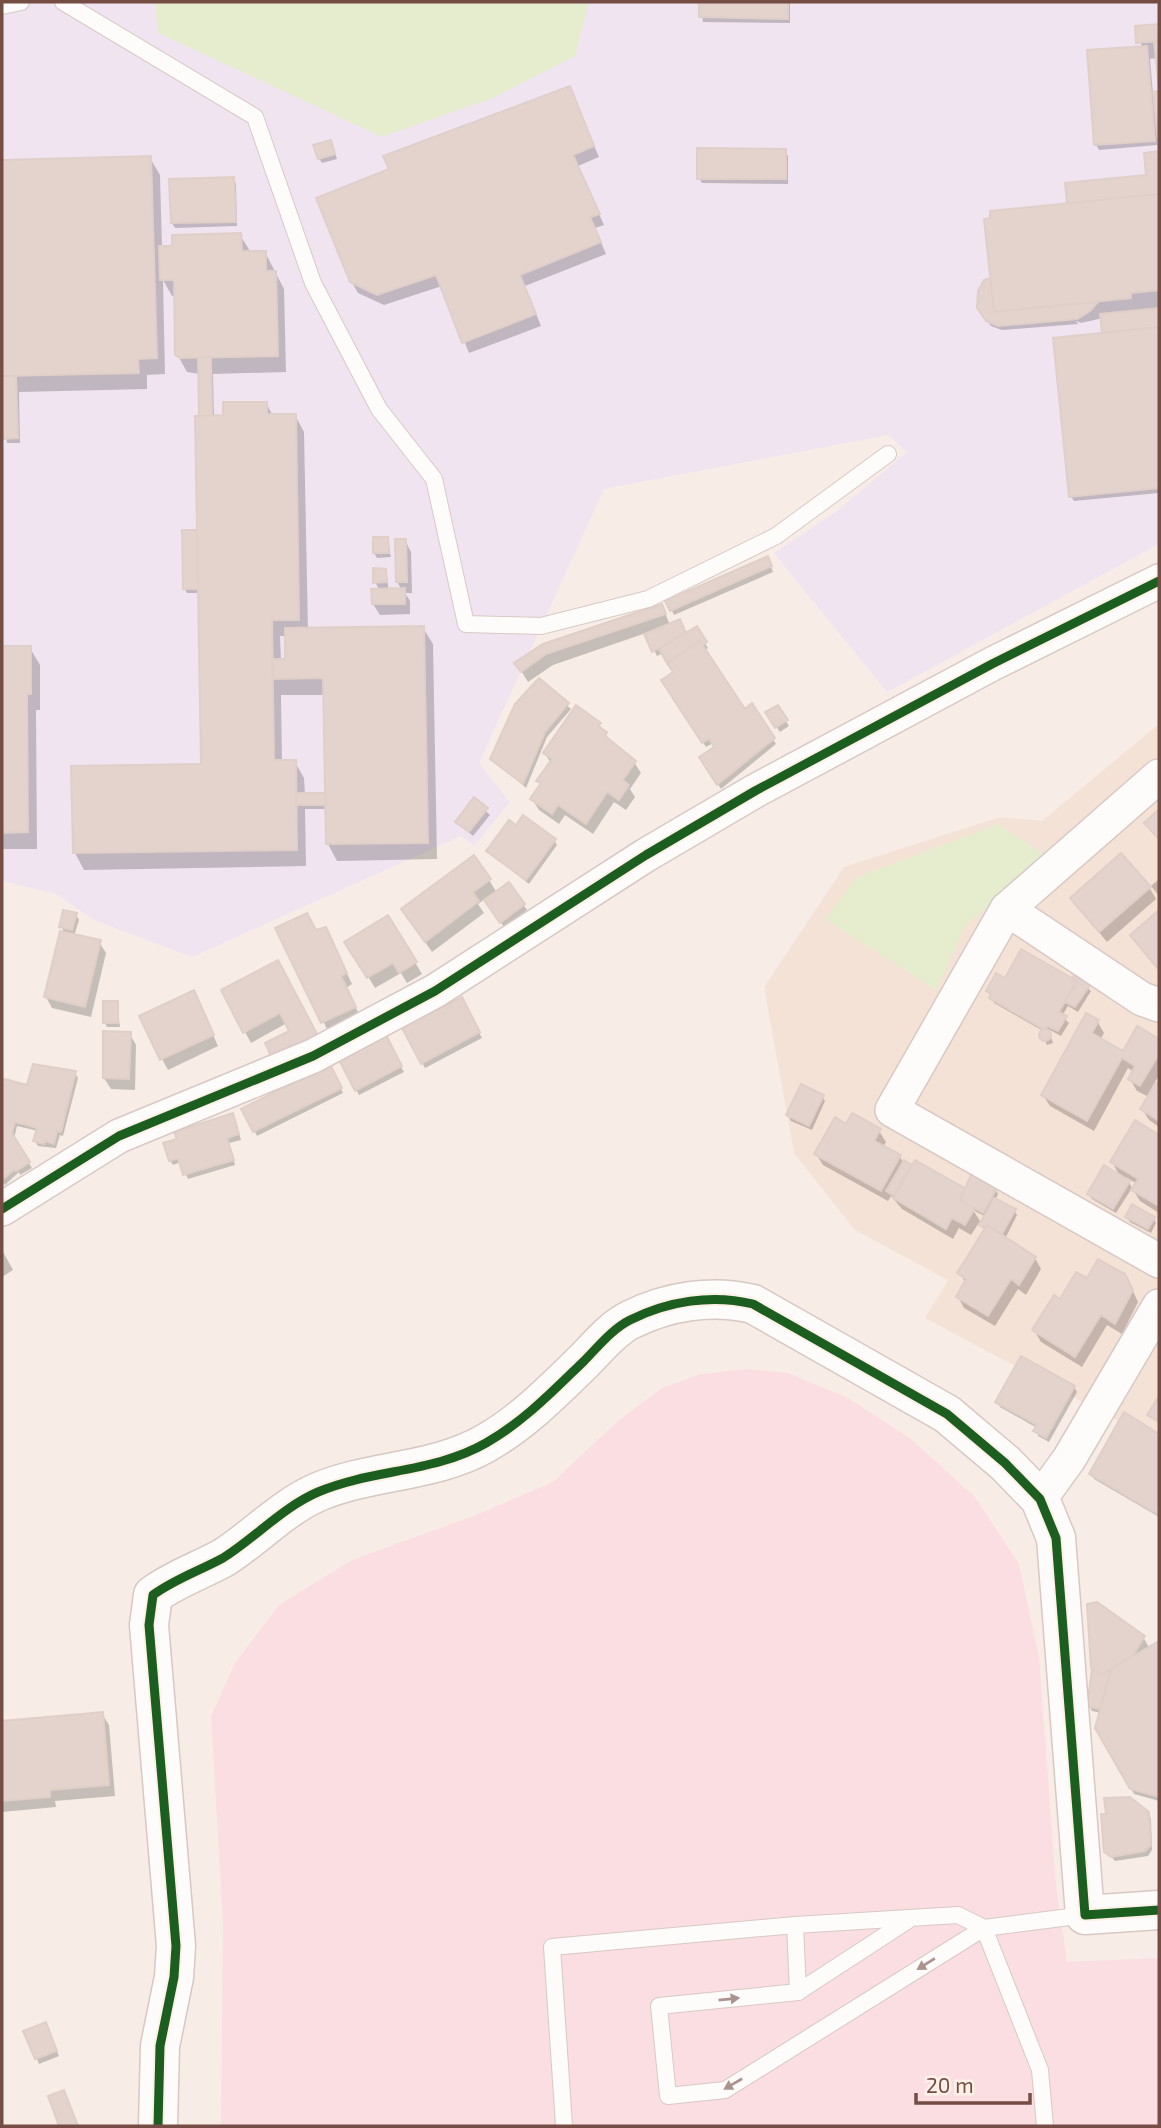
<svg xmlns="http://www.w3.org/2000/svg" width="1161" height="2128" font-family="'Exo 2',sans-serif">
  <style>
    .residential { fill: #f5e2d6 }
    .education { fill: #f0e4f1 }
    .medical { fill: #fadee2 }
    .green { fill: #e6edcf }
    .shadow { fill: #0003; fill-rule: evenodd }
    .building { fill: #e4d3cd; stroke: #e0cfc8; stroke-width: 2 }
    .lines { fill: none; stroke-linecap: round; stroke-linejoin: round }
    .lane-casing { stroke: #d8c9c4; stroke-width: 18 }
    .street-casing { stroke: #d8c9c4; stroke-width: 36 }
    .secondary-casing { stroke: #d7c8c2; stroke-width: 41 }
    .lane { stroke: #fefcfb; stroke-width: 16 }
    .street { stroke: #fefcfb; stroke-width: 33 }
    .secondary { stroke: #fefcfb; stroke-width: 38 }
    .cycleway-casing { stroke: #fff1e7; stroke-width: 13 }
    .cycleway { stroke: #1b5e20; stroke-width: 9 }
    .oneway { fill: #ac938e }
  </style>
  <rect width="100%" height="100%" fill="#f7ede6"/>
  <path class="residential" d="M1159,724V1443L925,1318L948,1280L855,1230L794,1153L764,987L844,867L1000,817L1042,821Z"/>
  <path class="education" d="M2,2H1159V544L887,692L774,553L837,511L907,452L888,435L604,489L479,763L510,802L474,846L461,836L192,957L94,920L56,894L2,881Z"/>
  <path class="medical" d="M745,1369L788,1373L848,1398L911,1439L975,1497L1019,1564L1039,1658L1056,1886L1067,1962L1159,1958V2126H221L223,1923L211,1716L235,1663L279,1605L352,1560L476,1515L553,1482L618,1421L662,1388L701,1374Z"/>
  <g class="green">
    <path d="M155,2H589L575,56L493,98L382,137L158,33Z"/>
    <path d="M998,824L1046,856L965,926L936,990L825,919L857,877Z"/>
  </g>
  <g class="shadow">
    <path d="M700,2H790V23L703,22Z"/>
    <path d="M1159,26V79L1157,58L1150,59L1153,94L1159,93L1157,145L1099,150L1096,145L1142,48L1137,28Z"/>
    <path d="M569,88L599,157L578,166L604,225L595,228L606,254L525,286L541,326L469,353L442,286L384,305L358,293L351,281L391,170Z"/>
    <path d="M333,147L337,159L322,163L319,158Z"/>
    <path d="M785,151L788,156V184L702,183L699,178Z"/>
    <path d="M1159,153V493L1074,501L1071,496L1104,335L1103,318L1081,323L1076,321L1078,324L1002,330L991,326L982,314L989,280L993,287L1069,205L1148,176L1146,154Z"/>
    <path d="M150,158L160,175L162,248L240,235L250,251L265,252L284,289L286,372L213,374L214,417H225L266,403L273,416L295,415L304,432L308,630L423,628L433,644L437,859L337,861L328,844L327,809H305L306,866L84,870L75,853L203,765L200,593H187L184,588L199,532L200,374L187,372L177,354L176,296H172L163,280L165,374L147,375V389L19,392L20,443H7L2,393V162ZM280,636H286V661H281ZM281,695H325L327,795H305L304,778L295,762H282Z"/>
    <path d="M233,178L236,184L237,226L175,228L172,223Z"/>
    <path d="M387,539L391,557L377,558L374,553Z"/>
    <path d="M405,540L411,552L412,593H405L410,601V614L380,615L373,604L380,591L375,582L385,571L389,590H402L397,582Z"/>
    <path d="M770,564L773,572L674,615L667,601Z"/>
    <path d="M662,606L670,625L686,635L696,629L708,648L704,651L744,711L752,705L776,744L721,789L701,757L716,747L713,743L706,747L666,685L675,673L663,653L657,656L646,633L553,665L528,682L517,664Z"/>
    <path d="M2,648H30L40,665V710H36L37,849H2Z"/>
    <path d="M539,680L571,709L547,737L526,788L492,758L509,720L526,691Z"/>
    <path d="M777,707L789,726L780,732L767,713Z"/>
    <path d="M599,724L612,744L634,762L641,773L630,789L635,797L626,810L614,802L593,834L565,815L559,824L539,810L532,799L541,785L538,781L551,763L545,754Z"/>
    <path d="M474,800L490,815L473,836L457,822Z"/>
    <path d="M516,827L554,840L557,845L529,884L488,852Z"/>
    <path d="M1159,879V896L1151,886Z"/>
    <path d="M489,880L497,893L509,884L527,910L504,927L485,899L478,904L484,913L432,952L410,920Z"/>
    <path d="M1149,887L1156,899L1107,942L1072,899Z"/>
    <path d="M1159,913V971L1132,935Z"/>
    <path d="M76,915L79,920L74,936L99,942L106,953L91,1017L52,1008L46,997L65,934L61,926Z"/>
    <path d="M388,917L422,974L407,983L401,973L375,988L347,942Z"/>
    <path d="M278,929L316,932L331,940L352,984L346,988L361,1018L329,1033Z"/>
    <path d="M284,973L322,1046L280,1068L292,1032L287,1023L251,1043L245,1032Z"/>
    <path d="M1074,978L1091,991L1078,1012L1068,1006L1062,1016L1069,1023L1061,1036L1048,1029L1053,1043L1047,1045L1041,1033L1043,1031L994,1003L988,991L1006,980L1072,981Z"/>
    <path d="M461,999L482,1038L425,1068L404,1029Z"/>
    <path d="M117,1003L120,1027H107L104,1022Z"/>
    <path d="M199,1004L218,1046L168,1070L162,1059Z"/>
    <path d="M1097,1021L1104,1033L1100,1040L1124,1053L1138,1029L1159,1041V1075L1147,1096L1137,1091L1130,1079L1134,1072L1128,1068L1094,1131L1050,1106L1043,1095Z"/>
    <path d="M130,1034L136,1045L135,1090L111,1089L104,1078Z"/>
    <path d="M384,1036L404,1072L359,1095L340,1059Z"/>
    <path d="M330,1066L343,1093L257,1136L243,1109Z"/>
    <path d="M75,1073L78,1078L63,1136L60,1135L56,1148L38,1146L35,1141L38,1131L17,1126L14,1139L32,1168L20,1175L19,1172L5,1185L2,1181V1084L29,1087Z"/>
    <path d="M1159,1084V1127L1149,1120L1142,1109Z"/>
    <path d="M822,1096L825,1101L812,1130L791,1121L788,1115Z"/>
    <path d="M235,1120L241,1140L229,1143L235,1165L188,1179L181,1162L173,1165L170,1160Z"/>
    <path d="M1135,1122L1159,1137V1213L1140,1201L1133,1190L1137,1184L1126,1177L1132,1188L1116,1213L1092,1199L1089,1194L1121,1178L1112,1162Z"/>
    <path d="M847,1126L879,1131L886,1142L883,1147L900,1157L904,1164L966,1191L995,1189L998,1194L995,1200L1014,1210L1017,1215L1005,1239L1035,1258L1041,1269L1026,1295L1018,1289L995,1326L964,1308L958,1297L966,1284L960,1273L985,1231L980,1221L971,1235L959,1228L953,1239L902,1209L891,1196L888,1201L823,1165L816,1154ZM973,1210L986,1217L982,1224Z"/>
    <path d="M1127,1217L1153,1218L1156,1223L1151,1233L1130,1222Z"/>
    <path d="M2,1250L13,1270L2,1277Z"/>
    <path d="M1088,1280L1131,1287L1138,1302L1122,1334L1107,1325L1082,1367L1041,1342L1034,1330L1061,1301Z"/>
    <path d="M1074,1387L1077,1392L1049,1442L1038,1436L1037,1428L1000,1407L997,1402Z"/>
    <path d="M1125,1415L1159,1436V1517L1094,1479L1091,1474Z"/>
    <path d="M1143,1637L1150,1649L1159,1643V1801L1134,1794L1096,1727L1101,1713L1092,1711L1089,1705L1094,1669Z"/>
    <path d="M102,1714L109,1725L115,1796L55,1801L56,1807L2,1812V1722Z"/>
    <path d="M1148,1813L1151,1819L1152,1850L1148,1856L1115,1861L1106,1851Z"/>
    <path d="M48,2029L59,2056L39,2064L25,2032Z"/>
  </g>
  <g class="building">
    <path d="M699,2H788V19L699,17Z"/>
    <path d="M1159,24V41L1136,43L1135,26Z"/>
    <path d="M1154,41H1159V90Z"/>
    <path d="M1147,46L1155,141L1094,145L1087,50Z"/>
    <path d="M570,86L594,146L573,155L600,214L590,217L601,242L520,275L536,314L462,343L436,275L377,295L350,282L316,198L389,169L383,156Z"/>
    <path d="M1159,91V151L1153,92Z"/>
    <path d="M331,140L335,154L318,159L313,145Z"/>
    <path d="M697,148L786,149V179H697Z"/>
    <path d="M1159,151V194L1067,204L1065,183L1146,175L1144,153Z"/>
    <path d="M151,156L157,358L138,359L139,373L2,376V160Z"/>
    <path d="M234,177L236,222L171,223L169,179Z"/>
    <path d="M1159,194V290L1131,293V298L994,312L984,219L990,218V211Z"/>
    <path d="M241,233L242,251H266V271H276L278,356L180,358L175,355L174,280H160L159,246H172V235Z"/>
    <path d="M990,278L994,312L1098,302L1090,311L1077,319L998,326L986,321L977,308L978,291L984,280Z"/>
    <path d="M1159,308V327L1102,333L1100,314Z"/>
    <path d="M1159,327V488L1069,497L1053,338Z"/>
    <path d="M211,357L212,416H199L198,358Z"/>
    <path d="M2,376H16L18,438L2,439Z"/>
    <path d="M223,402H267V414H296L299,620H272L274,760H296L297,850L73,853L71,766L201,764L195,416L223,415Z"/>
    <path d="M182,530H197L198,589H183Z"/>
    <path d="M373,537H388L389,553H373Z"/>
    <path d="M395,539H406L407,582H396Z"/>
    <path d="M768,556L772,566L670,611L665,601Z"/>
    <path d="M373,568L386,569L387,582L373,583Z"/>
    <path d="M405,588V604H372L371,589Z"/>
    <path d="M662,604L666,614L546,654L521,672L514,663L543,644Z"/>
    <path d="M680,619L686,633L652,652L644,634Z"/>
    <path d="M424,626L428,843L326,844L323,678L273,679L272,659H285V628Z"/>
    <path d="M697,626L707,642L702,645L700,641L667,663L659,649Z"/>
    <path d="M700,641L745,709L752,703L775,738L717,785L699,757L714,747L709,739L702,743L661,680L673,672L667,663Z"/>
    <path d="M2,646H31V694H27L28,832L2,833Z"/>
    <path d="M539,678L569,703L545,732L523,784L490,759L515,704Z"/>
    <path d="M576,705L601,723L598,726L607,732L605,736L636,761L623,780L629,785L619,800L607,792L586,824L558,805L552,814L530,799L541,783L536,781L552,759L543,753Z"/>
    <path d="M778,705L788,720L775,728L765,712Z"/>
    <rect x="296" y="793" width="30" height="12"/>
    <path d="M474,797L488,808L469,832L455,822Z"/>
    <path d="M1159,809V839L1144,823Z"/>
    <path d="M523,815L556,839L526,880L486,851L509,820L516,825Z"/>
    <path d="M1121,853L1151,887L1099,932L1070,898Z"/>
    <path d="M474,855L491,879L473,892L479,901L425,942L401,909Z"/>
    <path d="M509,882L525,904L500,923L484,900Z"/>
    <path d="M63,910L77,913L72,930L59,927Z"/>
    <path d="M1159,910V970L1130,935Z"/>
    <path d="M307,913L316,930L326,927L347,973L341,976L356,1007L321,1023L275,928Z"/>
    <path d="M388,915L417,962L399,973L393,963L367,978L344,942Z"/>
    <path d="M60,931L101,940L85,1007L44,997Z"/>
    <path d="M1021,949L1077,981L1059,1012L1067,1016L1058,1031L1047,1026L1045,1030L989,998L991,994L986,991L996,973L1005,978Z"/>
    <path d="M278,960L317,1034L272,1058L265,1043L289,1031L280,1013L243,1033L221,990Z"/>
    <path d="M1074,975L1090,985L1075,1007L1065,1002L1077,981L1072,978Z"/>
    <path d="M194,990L214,1035L160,1060L139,1016Z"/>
    <path d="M462,997L480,1032L421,1064L402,1028Z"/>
    <rect x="103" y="1001" width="15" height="22"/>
    <path d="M1086,1013L1099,1020L1092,1033L1123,1051L1137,1026L1159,1039V1054L1140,1086L1128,1079L1135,1066L1122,1058L1087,1121L1041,1095Z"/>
    <circle cx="1045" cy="1035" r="6"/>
    <path d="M103,1031L131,1032L129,1079L103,1078Z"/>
    <path d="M385,1033L402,1066L355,1091L338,1058Z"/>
    <path d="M33,1064L76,1071L61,1132L57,1131L54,1144L45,1141L44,1144L33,1141L37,1128L15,1122L12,1133L30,1162L16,1171L15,1169L2,1180V1082L4,1079L27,1085Z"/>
    <path d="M330,1064L342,1088L253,1132L241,1109Z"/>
    <path d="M1156,1083L1159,1084V1121L1140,1109Z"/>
    <path d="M801,1084L824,1095L809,1126L786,1115Z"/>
    <path d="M233,1113L239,1134L227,1138L234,1160L183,1175L178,1158L169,1161L163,1143L177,1139L174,1132Z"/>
    <path d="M852,1113L881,1129L874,1141L901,1155L881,1191L814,1154L835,1117L846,1124Z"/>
    <path d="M1135,1120L1159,1135V1206L1131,1190L1138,1179L1110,1162Z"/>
    <path d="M904,1160L912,1165L894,1196L886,1191Z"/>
    <path d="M915,1160L966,1189L960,1200L975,1208L965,1225L952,1218L946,1229L893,1198Z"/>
    <path d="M1104,1165L1130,1181L1113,1209L1087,1194Z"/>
    <path d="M972,1173L997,1188L983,1213L960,1200Z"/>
    <path d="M994,1198L1016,1209L1002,1234L987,1225L985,1228L979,1225Z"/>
    <path d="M1132,1204L1155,1217L1148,1229L1125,1217Z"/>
    <path d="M987,1225L1036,1257L1019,1285L1011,1279L988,1316L956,1297L966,1279L957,1273Z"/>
    <path d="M1098,1259L1125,1274L1133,1290L1115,1324L1101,1315L1075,1357L1032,1330L1054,1295L1060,1299L1076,1272L1087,1278Z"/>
    <path d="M1021,1356L1075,1386L1046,1438L1033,1431L1037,1425L995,1402Z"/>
    <path d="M1159,1396V1422L1147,1415Z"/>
    <path d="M1124,1412L1159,1434V1515L1089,1474Z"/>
    <path d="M1097,1602L1145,1636L1133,1656L1101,1675L1091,1668L1087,1604Z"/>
    <path d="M1159,1641V1797L1130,1789L1095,1728L1111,1669Z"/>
    <path d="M1092,1669L1101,1675L1111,1669L1100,1709L1087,1706Z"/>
    <path d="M103,1712L109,1785L50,1790V1797L2,1801V1721Z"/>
    <path d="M1130,1797L1149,1812L1151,1845L1145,1851L1111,1857L1104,1852L1101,1814H1106L1104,1798Z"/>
    <path d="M46,2022L57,2051L35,2059L23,2031Z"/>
    <path d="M64,2090L78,2126H59L48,2096Z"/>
  </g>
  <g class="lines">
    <g class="lane-casing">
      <g id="lane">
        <path d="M63,2L255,117L313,283L379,409L434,479L466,624L541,626L648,599L776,536L888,454"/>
        <path d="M2,6L21,2"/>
        <path d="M795,1925L798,1992L659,2006L668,2096L725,2090L984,1928L1040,2070L1045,2126"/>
        <path d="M798,1992L907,1921"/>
        <path d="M564,2126L552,1947L795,1925L958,1915L984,1928L1085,1915"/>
      </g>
    </g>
    <g class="street-casing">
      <g id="street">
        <path d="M1159,776L1007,909L892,1110L1159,1261"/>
        <path d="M1007,909L1142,999L1159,1005"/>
        <path d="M2,1209L119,1136L313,1056L435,991L646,855L755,791L992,664L1159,581"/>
        <path d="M1040,1499L1069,1459L1159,1306"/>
      </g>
    </g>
    <g class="secondary-casing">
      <path id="secondary" d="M158,2126L160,2046L174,1977L176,1946L149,1625L153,1595C175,1579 199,1571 223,1558C255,1538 283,1507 318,1492C372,1469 434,1473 486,1443C523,1422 552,1392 583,1362C597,1348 612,1329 630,1320C668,1301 712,1294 753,1304L947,1414L1005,1463L1040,1499L1056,1538L1085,1915L1159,1910"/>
    </g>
    <use href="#lane" class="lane"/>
    <use href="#street" class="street"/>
    <use href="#secondary" class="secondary"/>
    <g class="cycleway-casing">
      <g id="cycleway">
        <path d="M2,1209L119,1136L313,1056L435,991L646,855L755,791L992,664L1159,581"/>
        <path d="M158,2126L160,2046L174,1977L176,1946L149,1625L153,1595C175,1579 199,1571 223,1558C255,1538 283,1507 318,1492C372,1469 434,1473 486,1443C523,1422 552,1392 583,1362C597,1348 612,1329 630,1320C668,1301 712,1294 753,1304L947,1414L1005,1463L1040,1499L1056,1538L1085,1915L1159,1910"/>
      </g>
    </g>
    <use href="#cycleway" class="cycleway"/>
  </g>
  <defs><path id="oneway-solid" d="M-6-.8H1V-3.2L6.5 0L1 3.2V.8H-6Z" transform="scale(1.75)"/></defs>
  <g class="oneway">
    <use href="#oneway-solid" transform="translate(926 1964) rotate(148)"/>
    <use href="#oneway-solid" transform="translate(729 1999) rotate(-6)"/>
    <use href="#oneway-solid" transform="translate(733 2084) rotate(150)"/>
  </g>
  <rect width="1161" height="2128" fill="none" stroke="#764d45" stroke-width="7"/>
  <path d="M916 2093v10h114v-10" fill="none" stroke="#764d45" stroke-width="3.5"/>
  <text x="926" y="2093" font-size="21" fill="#764d45" stroke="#fff1e7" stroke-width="5" paint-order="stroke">20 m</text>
</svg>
